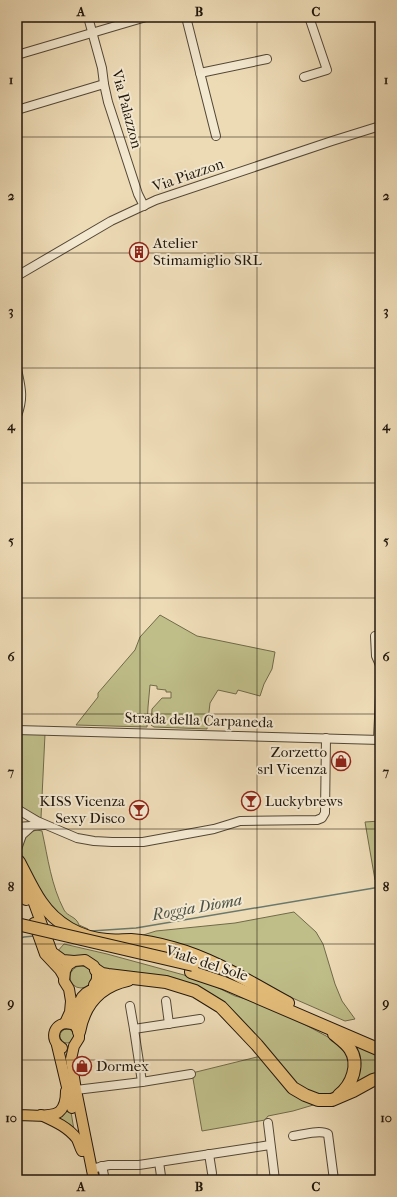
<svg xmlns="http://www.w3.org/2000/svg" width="397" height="1197" font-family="'IM FELL French Canon',serif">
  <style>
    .green { fill: #bfbe89; stroke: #706a4a }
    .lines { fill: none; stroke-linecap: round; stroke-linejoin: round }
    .stream { stroke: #69796d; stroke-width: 1.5 }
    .minor-casing { stroke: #534736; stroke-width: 10 }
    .major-casing { stroke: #20160c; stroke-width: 12 }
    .highway-casing { stroke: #20160c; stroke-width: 14 }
    .minor { stroke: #f3e8d0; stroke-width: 8 }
    .major { stroke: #e6be7b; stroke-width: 10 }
    .highway { stroke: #e6be7b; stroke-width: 12 }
    .highway-bridge-casing { stroke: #20160c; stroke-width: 14; stroke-linecap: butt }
    .highway-bridge { stroke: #e6be7b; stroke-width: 12 }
    .grid { fill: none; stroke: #20160c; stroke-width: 1; stroke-opacity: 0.55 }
    .labels { text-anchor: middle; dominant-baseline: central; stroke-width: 4; stroke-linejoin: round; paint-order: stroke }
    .street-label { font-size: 15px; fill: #20160c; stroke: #f3e8d0 }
    .poi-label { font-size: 15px; fill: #20160c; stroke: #f3e8d0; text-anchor: start }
    .water-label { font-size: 16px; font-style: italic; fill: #4a5045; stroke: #f3e8d0 }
    .neatline { fill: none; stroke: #20160c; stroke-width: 1.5 }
    .grid-label { font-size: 13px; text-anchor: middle; font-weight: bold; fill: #20160c }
  </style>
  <rect width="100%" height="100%" fill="#eddbb6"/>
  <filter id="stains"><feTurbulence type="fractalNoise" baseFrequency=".005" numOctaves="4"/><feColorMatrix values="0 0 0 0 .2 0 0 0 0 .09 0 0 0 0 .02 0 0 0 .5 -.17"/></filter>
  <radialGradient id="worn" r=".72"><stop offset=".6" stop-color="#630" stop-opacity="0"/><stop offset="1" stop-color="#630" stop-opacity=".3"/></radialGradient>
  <g class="green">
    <path d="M160,615L197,636L275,652L272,669L264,684L260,696L238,690L236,694L218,690L210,703L207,729L154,727L151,725L152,709L162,698H171V692H166V690L157,689V686L150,685L148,707L147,727L76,725L98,697V693L135,650L140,637Z"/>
    <path d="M17,732L45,734L41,818L25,810L17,805Z"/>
    <path d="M380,821V880H375L365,822Z"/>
    <path d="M37,830L42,831C48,858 51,885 64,910C68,917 76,916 79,925L88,929L87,932C76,927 62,919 53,910C40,896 32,872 22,855C20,844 25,832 37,830Z"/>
    <path d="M294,912L316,932L323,944L335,984L342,1001L355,1019L345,1021L281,993L140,936L156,931L235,923Z"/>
    <path d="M64,944L107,954L195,978L208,983L235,996L253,1001L291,1017L339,1043C347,1052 353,1067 347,1079C344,1083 341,1088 337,1092L321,1095L312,1093L293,1081L224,1006L126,975L71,959L56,953Z"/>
    <circle cx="81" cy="977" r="11"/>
    <circle cx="67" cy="1036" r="7"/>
    <path d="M355,1045L380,1054V1074L358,1082L353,1048Z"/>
    <path d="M261,1056L320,1103L293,1111L268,1116L265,1120L202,1131L192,1073Z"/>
    <path d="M70,1106L74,1130L54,1118Z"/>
  </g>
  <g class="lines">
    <g class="stream">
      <path d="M91,931L136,928L380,887"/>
      <path d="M17,939L24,937L34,936"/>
    </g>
    <g class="minor-casing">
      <g id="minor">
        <path d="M88,17L102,68L104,84L108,102L138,194L144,206"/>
        <path d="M186,17L216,136"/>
        <path d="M17,55L146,17"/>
        <path d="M200,73L267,59"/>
        <path d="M304,77L327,70L309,17"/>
        <path d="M17,110L104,84"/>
        <path d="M17,276L111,221L156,200L332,141L380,126"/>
        <path d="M17,369C21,388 24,397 17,416"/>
        <path d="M375,636L376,656L380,665"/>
        <path d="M17,730L380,740"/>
        <path d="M378,740L380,696"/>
        <path d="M17,809L37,821L77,838L94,841L112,842H143L214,829L240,821L317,820L322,818L325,813L326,738"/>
        <path d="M17,827L44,825"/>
        <path d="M17,849L22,835L32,826"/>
        <path d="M166,1001L169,1024"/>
        <path d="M130,1006L134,1029"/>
        <path d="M142,1082L134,1029L200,1019"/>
        <path d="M76,1090L142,1082L191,1074"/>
        <path d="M268,1123L275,1180"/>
        <path d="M293,1136C302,1135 320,1129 328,1134L334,1180"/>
        <path d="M209,1154L212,1173"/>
        <path d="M159,1162L161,1176"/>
        <path d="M102,1166L105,1180"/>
        <path d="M91,1169L109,1165H139L270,1145"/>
      </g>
    </g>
    <g class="major-casing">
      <g id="major">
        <path d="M17,878L26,900"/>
        <path d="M28,887L52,952L63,960L74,961"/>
        <path d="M34,923L45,954L60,970L64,977"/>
        <path d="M65,1023L70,1012L71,1001L69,989L64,981L65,971L68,965L74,961L85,960L94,966L97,973V979L93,989L86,993L82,997L76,1009L75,1021L76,1027L79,1032V1038L74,1046L71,1059L76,1090L94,1180"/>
        <path d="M57,1045L72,1108"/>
        <path d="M62,1048C47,1039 55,1020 71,1024"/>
        <path d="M17,1115C27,1115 50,1118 59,1112C65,1107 66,1098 66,1091"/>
        <path d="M41,1115C54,1121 68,1127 77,1139C79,1143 80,1148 82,1151"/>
      </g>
    </g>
    <g class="highway-casing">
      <g id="highway">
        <path d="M19,862C26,875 32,889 41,902C56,924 80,938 107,940C115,941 123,940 131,940C145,941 159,944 173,948C214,959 251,983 288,1003"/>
        <path d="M96,970L102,974L108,975L166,982L195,991L221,1007L257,1045L293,1088L305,1095L318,1100H332L353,1091L373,1080L380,1078"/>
        <path d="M191,972L224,983L380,1050"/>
        <path d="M95,985L102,982L113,981"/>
        <path d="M79,1032C84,1004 100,986 128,980"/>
        <path d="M334,1034C340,1039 346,1043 350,1049C360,1064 352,1085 339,1095"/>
      </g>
    </g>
    <use href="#minor" class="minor"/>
    <use href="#major" class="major"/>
    <use href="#highway" class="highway"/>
    <g class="highway-bridge-casing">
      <path id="highway-bridge" d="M17,924L193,965"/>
    </g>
    <use href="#highway-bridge" class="highway-bridge"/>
  </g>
  <path class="grid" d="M140,17V1180M257,17V1180M17,137H380M17,253H380M17,368H380M17,483H380M17,598H380M17,714H380M17,829H380M17,944H380M17,1060H380"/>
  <defs>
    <g id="building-ring" transform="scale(1)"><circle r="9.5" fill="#f3e8d0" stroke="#8f2418" stroke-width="1.5"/><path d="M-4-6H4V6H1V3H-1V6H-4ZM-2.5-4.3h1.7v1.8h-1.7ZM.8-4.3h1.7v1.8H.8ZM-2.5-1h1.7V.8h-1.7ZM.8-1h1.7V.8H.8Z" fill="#8f2418"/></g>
    <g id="shop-ring" transform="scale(1)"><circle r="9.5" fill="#f3e8d0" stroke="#8f2418" stroke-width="1.5"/><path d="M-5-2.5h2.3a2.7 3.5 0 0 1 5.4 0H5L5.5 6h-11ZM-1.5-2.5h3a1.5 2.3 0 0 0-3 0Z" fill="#8f2418"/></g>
    <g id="bar-ring" transform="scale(1)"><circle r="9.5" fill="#f3e8d0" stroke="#8f2418" stroke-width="1.5"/><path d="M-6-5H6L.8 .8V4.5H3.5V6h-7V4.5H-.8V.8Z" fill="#8f2418"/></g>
  </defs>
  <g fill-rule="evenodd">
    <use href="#building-ring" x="139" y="252"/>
    <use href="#shop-ring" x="341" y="761"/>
    <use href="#bar-ring" x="251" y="801"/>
    <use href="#bar-ring" x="139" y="810"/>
    <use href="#shop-ring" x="82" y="1066"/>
  </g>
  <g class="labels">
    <g class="street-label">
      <text transform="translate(127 109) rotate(75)">Via Palazzon</text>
      <text transform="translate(188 175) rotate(-19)">Via Piazzon</text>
      <text transform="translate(199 720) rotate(2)">Strada della Carpaneda</text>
      <text transform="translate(207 963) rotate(18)">Viale del Sole</text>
    </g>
    <g class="poi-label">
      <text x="153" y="243">Atelier<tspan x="153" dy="17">Stimamiglio SRL</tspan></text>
      <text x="327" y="752" text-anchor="end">Zorzetto<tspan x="327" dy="17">srl Vicenza</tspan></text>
      <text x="125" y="801" text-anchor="end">KISS Vicenza<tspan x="125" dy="17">Sexy Disco</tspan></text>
      <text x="265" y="801">Luckybrews</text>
      <text x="96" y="1066">Dormex</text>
    </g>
    <g class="water-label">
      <text transform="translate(197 907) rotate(-10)">Roggia Dioma</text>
    </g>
  </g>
  <rect width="397" height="1197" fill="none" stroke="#eddbb6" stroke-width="44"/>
  <rect x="22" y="22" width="353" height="1153" class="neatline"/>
  <g class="grid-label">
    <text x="81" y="16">A</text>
    <text x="199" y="16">B</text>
    <text x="316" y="16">C</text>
    <text x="11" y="84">1</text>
    <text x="386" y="84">1</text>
    <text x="11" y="200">2</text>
    <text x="386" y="200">2</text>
    <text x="11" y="315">3</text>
    <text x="386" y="315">3</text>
    <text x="11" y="430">4</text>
    <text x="386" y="430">4</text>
    <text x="11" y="545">5</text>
    <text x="386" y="545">5</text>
    <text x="11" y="661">6</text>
    <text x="386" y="661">6</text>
    <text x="11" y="776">7</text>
    <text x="386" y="776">7</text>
    <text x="11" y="891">8</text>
    <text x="386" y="891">8</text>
    <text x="11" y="1007">9</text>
    <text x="386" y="1007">9</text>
    <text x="11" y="1122">10</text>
    <text x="386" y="1122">10</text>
    <text x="81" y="1191">A</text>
    <text x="199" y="1191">B</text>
    <text x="316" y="1191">C</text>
  </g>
  <rect width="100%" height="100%" filter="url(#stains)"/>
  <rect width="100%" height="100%" fill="url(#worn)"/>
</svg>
